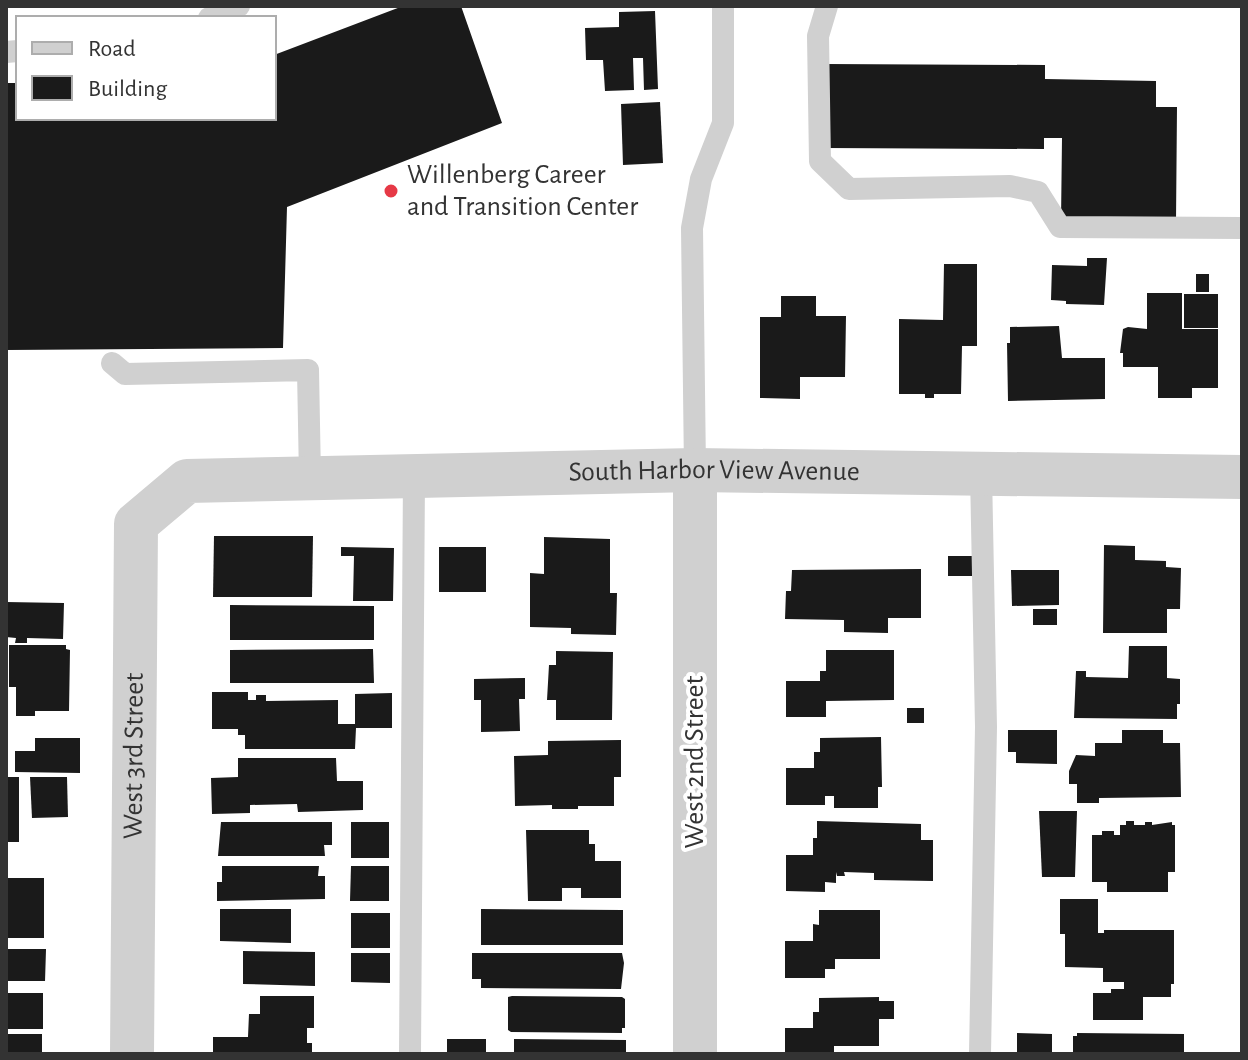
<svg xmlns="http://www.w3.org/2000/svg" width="1248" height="1060" font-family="'Alegreya Sans',sans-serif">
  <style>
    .building { fill: #1a1a1a }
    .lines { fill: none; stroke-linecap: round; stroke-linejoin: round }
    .service { stroke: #d0d0d0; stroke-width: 22 }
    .minor { stroke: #d0d0d0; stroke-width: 44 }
    .poi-dot { fill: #e63946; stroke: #fff; stroke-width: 3 }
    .labels { text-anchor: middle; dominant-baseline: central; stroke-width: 8; stroke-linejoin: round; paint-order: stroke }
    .poi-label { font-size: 28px; fill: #333; stroke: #fff; text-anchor: start }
    .street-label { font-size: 28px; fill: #333; stroke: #fff }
  </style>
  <rect width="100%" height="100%" fill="#fff"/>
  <g class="building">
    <path d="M403,6H461L502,123L287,207L283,348L6,350V83H18V118H274V55Z"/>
    <path d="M655,11L658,89L644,90L643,58H633L634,90L605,91L603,60H586L585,28L619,27V12Z"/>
    <path d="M825,64L1045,65V79L1156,81V107H1177L1176,221H1061L1062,138H1044V149L825,148Z"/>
    <path d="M660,102L663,163L623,165L621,104Z"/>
    <path d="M1087,258H1107L1104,305L1066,304V301L1051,300L1052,265L1087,266Z"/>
    <path d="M944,264H977V346H962L961,394H934V398H925V394H899V319L943,320Z"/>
    <rect x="1196" y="274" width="13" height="18"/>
    <path d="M1147,293H1182V329H1218V388H1192V398H1158V367H1123V353H1120L1123,329L1128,327L1147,329Z"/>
    <rect x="1184" y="294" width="34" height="34"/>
    <path d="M781,296H816V316H846L845,377H800V399L760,398V317H781Z"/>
    <path d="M1059,326L1062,358H1105V399L1008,401L1007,343H1010V327Z"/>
    <path d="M214,536H313L312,597H213Z"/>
    <path d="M544,537L610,539V593H617L616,635L571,634V628L530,627V573L544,574Z"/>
    <path d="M1104,545L1135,546V560L1166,561V567L1181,568L1180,609H1167V633H1103Z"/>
    <path d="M341,547L394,548L393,601H353L354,556H341Z"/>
    <rect x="439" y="547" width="47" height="45"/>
    <rect x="948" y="556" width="24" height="20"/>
    <path d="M921,569V618H888V633L844,632V620L785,619L786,591H791L792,570Z"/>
    <path d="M1011,570H1059V605L1012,606Z"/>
    <path d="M6,602L64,603L63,639L27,638V643H15L16,638L6,637Z"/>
    <path d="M230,605L374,606V640H230Z"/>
    <rect x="1033" y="609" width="24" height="16"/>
    <path d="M9,645H66V649L70,650L69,711H35V716H16V687H9Z"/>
    <path d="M1129,646H1167V678L1180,679V704H1177V719L1074,718L1076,671H1086V677L1128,678Z"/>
    <path d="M373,649L374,683H230V650Z"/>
    <path d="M826,650H894V700L826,701V717H786V681H820V671H826Z"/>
    <path d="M556,651L613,652L612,720H556V700H547L549,665H556Z"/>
    <path d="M525,678V699H519L520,731L481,732V700H474V679Z"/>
    <path d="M212,692H248V700H256V695H266V701L338,700V724H355V694L392,693V728H356L355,749H245V735H238V729H212Z"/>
    <rect x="907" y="708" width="17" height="15"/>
    <path d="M1008,730H1057V764L1016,763V752H1008Z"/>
    <path d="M1122,730H1163V743H1180L1181,797L1099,798V803H1077V784H1069V771L1076,755L1095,756V743H1122Z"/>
    <path d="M881,737L882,787H878V808H834V796H825V805H786V768H814V752H820V738Z"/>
    <path d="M35,738H80V773L15,772V751H35Z"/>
    <path d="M621,740V777H614V806H578V809H552V805L515,806L514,756L548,755V741Z"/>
    <path d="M238,758H336L337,781H363V810L298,812L297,804L250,805V813L212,814L211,778L238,777Z"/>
    <rect x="6" y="777" width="13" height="65"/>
    <path d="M30,777H67L68,817L32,818Z"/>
    <path d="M1039,811H1077L1075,877H1042Z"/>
    <path d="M817,821L921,824V840H933V881L874,880V873L844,872L845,876H837L836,872V883L825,882V892L786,891V855H813V838H817Z"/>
    <path d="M1126,821H1134V825H1145V822H1152V825L1172,822V825H1175V872H1168V892H1107V882H1092V835H1102V831H1114V835H1120V825H1126Z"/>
    <path d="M221,822H332V845H324L325,856H218Z"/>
    <rect x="351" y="822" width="38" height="36"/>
    <path d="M526,830H589V844H595V861H621V898H581V888H562V901H528Z"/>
    <path d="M222,866H319L318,876H325V899L217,901V882H222Z"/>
    <path d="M351,866H389V901H350Z"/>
    <rect x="6" y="878" width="38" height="60"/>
    <path d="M1060,899H1098V933H1104V930H1174V984H1171V997H1143V1020H1093V993H1111V989H1124V982H1103V968L1065,967V934H1060Z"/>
    <path d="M220,909H291V943L220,941Z"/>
    <path d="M481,909L623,910V945H481Z"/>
    <path d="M819,910H880V959H835V969H825V978H785V941H813V924L819,925Z"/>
    <rect x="351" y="913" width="39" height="35"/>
    <path d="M6,949H46L45,981H8L6,978Z"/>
    <path d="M243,951L315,952V986L243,984Z"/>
    <path d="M351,953H390V983L351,982Z"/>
    <path d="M472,953H622L624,963L621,989L481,988V979H472Z"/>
    <rect x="6" y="993" width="37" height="36"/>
    <path d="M260,996H314V1028H307V1043H312V1054H213V1037H248L249,1014H260Z"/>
    <path d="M512,996L622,997L625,999V1028H622V1033L511,1032L508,1030V997Z"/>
    <path d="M879,997V1001H894V1019H879V1046H834V1054H785V1028H813V1012H819V998Z"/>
    <path d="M1017,1033L1052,1034V1054H1017Z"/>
    <path d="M1077,1033L1184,1034V1054H1073V1036H1077Z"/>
    <rect x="6" y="1034" width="36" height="20"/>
    <rect x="447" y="1039" width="39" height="15"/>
    <path d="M514,1039L626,1040V1054H514Z"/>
  </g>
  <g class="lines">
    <g class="service">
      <path d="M827,6L818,36L820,161L849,189L1010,186L1038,192L1060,227L1242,228"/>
      <path d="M209,18L239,6"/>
      <path d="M6,52L18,51"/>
      <path d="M112,363L125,374L308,370L310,478"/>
      <path d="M695,470L692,228L701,179L723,123V6"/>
      <path d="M410,1054L414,476"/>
      <path d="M980,1054L986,727L981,473"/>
    </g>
    <g class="minor">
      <path d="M695,470V1054"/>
      <path id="s1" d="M132,1054L136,524L187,481L695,470L1242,477"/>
    </g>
  </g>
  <circle class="poi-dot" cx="391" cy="191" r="8"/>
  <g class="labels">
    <g class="poi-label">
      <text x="407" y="175">Willenberg Career<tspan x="407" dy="32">and Transition Center</tspan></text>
    </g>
    <g class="street-label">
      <text stroke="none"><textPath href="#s1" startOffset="1124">South Harbor View Avenue</textPath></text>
      <text stroke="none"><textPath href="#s1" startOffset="298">West 3rd Street</textPath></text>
      <text transform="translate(695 762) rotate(-90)">West 2nd Street</text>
    </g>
  </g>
  <rect width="1248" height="1060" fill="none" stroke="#333333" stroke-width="16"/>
  <rect x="16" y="16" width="260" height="104" fill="#ffffff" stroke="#adadad" stroke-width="2"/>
  <rect x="32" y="42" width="40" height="12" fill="#d0d0d0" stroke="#adadad" stroke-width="2"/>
  <text x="88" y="56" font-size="24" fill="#333333">Road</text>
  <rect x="32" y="76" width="40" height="24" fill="#1a1a1a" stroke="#adadad" stroke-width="2"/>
  <text x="88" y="96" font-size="24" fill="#333333">Building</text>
</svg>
